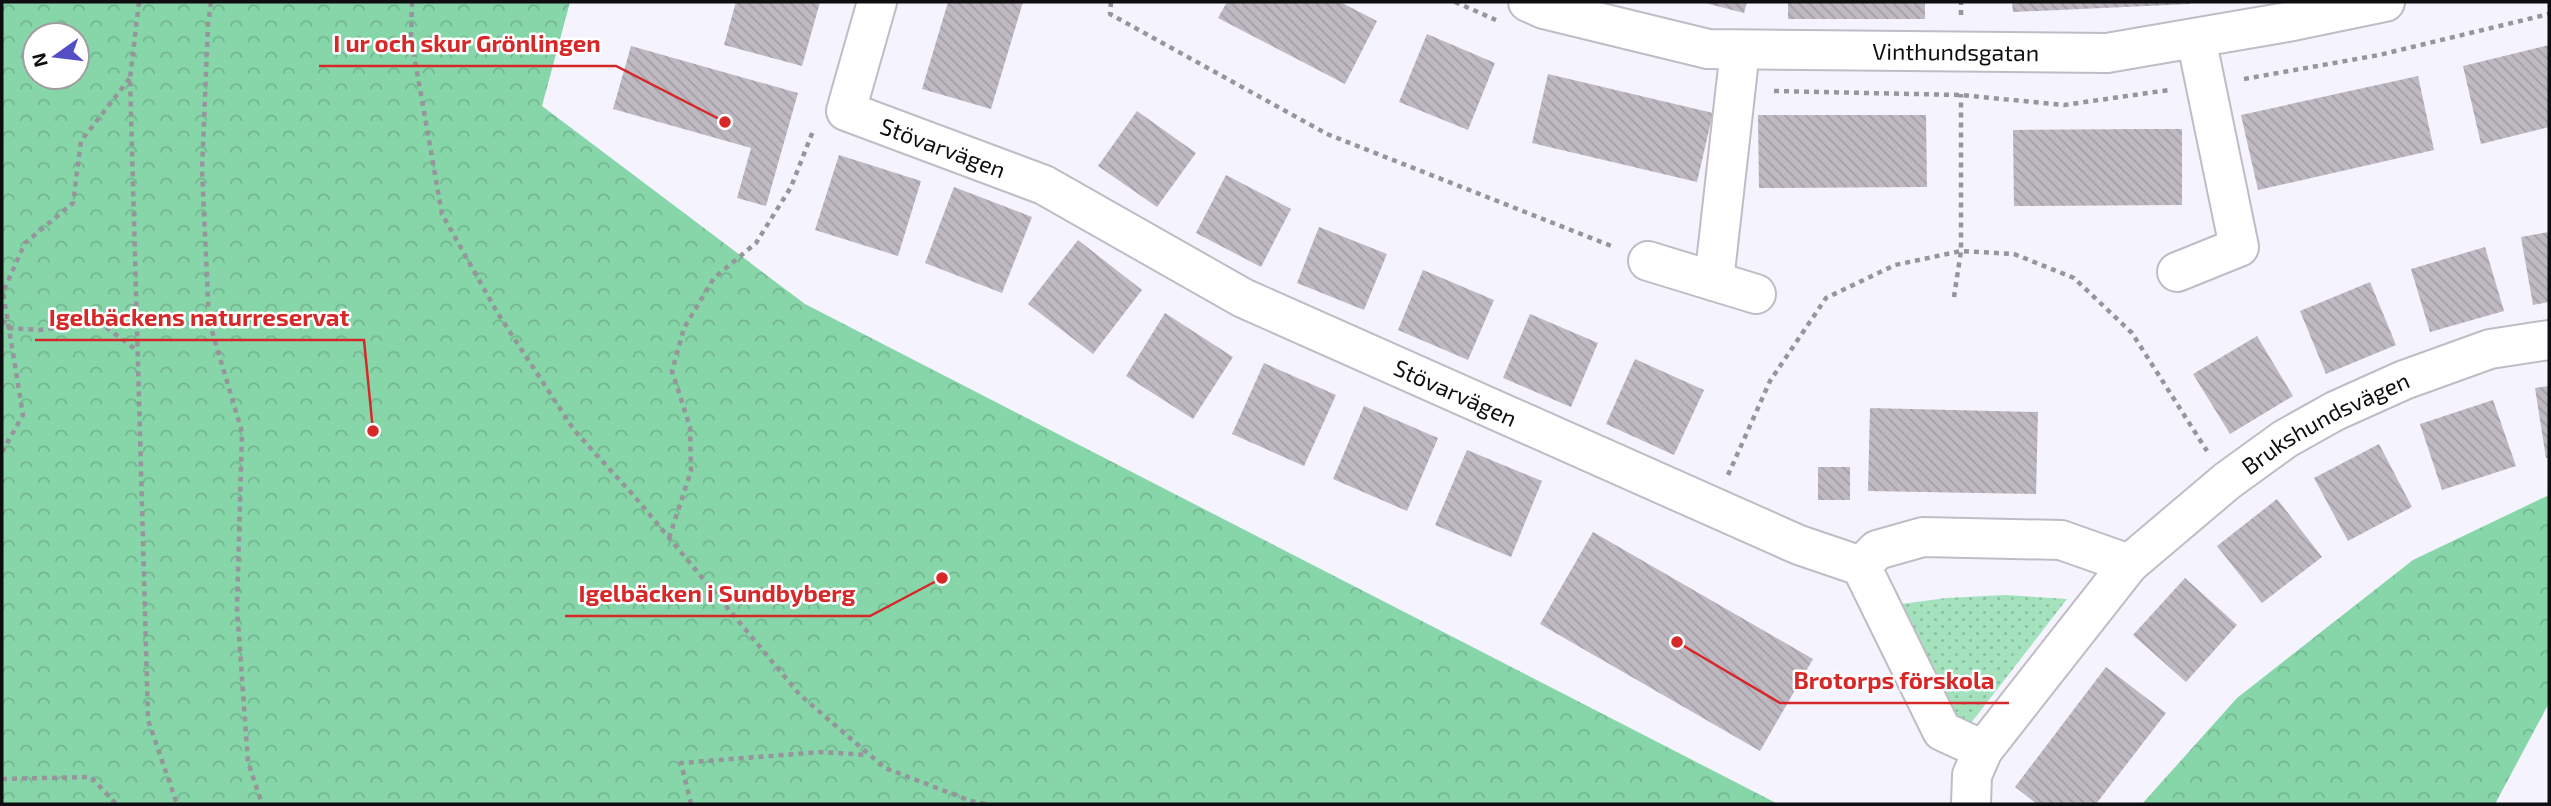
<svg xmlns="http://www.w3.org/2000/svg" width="2551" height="806" font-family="'Exo 2',sans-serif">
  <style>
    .grass { fill: url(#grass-dots) }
    .forest { fill: url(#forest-crowns); fill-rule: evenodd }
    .building { fill: url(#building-back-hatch) }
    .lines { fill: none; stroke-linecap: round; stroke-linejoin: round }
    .minor-casing { stroke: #bfbcc6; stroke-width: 42 }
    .path { stroke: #96959c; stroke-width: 4.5; stroke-dasharray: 5 5; stroke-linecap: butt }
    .minor { stroke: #fff; stroke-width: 38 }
    .labels { text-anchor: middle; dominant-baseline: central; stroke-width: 5; stroke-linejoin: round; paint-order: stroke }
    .street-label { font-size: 23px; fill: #0e0d10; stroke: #fff }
    .leader { fill: none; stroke: #d62828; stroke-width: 2.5 }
    .callout-dot { fill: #d62828; stroke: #fff; stroke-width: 2.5 }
    .callout-label { font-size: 24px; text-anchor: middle; font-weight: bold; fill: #d62828; stroke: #fff; stroke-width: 5; stroke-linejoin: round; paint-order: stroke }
  </style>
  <defs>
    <pattern id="grass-dots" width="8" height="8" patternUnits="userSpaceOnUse" patternTransform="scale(1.75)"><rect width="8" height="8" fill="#a3e2bd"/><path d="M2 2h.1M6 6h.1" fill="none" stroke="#8bc1a1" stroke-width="1.8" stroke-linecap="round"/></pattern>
    <pattern id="forest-crowns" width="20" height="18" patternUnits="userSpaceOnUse" patternTransform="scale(1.75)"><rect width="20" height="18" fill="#87d6a9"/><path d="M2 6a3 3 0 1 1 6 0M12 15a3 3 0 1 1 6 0" fill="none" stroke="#73b690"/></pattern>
    <pattern id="building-back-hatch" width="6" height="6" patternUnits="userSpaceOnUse" patternTransform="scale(1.75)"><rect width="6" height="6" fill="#bfb9c2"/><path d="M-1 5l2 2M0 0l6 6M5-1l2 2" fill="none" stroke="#a39ea6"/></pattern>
  </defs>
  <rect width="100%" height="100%" fill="#f5f3fd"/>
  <path class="grass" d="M2006,595L2067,599L1971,723L1959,719L1894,605L1946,598Z"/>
  <g class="forest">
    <path d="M2,2H570L542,106L805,304L1778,804H2ZM35,35H77V77H35Z"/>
    <path d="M2549,495V703L2495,804H2142L2237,698L2413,560Z"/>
  </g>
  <g class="building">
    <path d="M736,2H820L802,66L724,45Z"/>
    <path d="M948,2H1023L991,109L922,89Z"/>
    <path d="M1227,2H1340L1377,21L1345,84L1218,18Z"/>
    <path d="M1701,2H1747L1744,13Z"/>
    <rect x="1788" y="2" width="137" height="17"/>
    <path d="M2012,2H2190V4L2013,12Z"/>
    <path d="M1427,34L1495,63L1468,130L1399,102Z"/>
    <path d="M2549,45V127L2481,144L2463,66Z"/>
    <path d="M631,46L798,93L766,206L737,198L751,148L613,109Z"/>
    <path d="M1548,74L1713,113L1697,182L1532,143Z"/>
    <path d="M2418,76L2434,150L2258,190L2241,115Z"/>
    <path d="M1137,111L1196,153L1157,207L1098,166Z"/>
    <path d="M1758,115H1926L1927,187L1759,188Z"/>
    <path d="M2148,129H2182V205L2014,206L2013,130Z"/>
    <path d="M839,155L921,181L898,256L815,230Z"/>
    <path d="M1226,175L1291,209L1261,267L1196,233Z"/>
    <path d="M954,187L1032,217L1002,293L925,263Z"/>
    <path d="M1319,227L1387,254L1364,310L1297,283Z"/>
    <path d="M2549,232V302L2533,305L2521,237Z"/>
    <path d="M1078,240L1142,290L1093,354L1028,304Z"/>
    <path d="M2485,247L2504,311L2430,332L2411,269Z"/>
    <path d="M1423,270L1494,300L1468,360L1398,330Z"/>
    <path d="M2370,282L2396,345L2326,374L2300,311Z"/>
    <path d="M1165,313L1233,357L1193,419L1126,376Z"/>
    <path d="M1530,314L1598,343L1571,407L1503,378Z"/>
    <path d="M2257,336L2293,396L2230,434L2193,374Z"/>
    <path d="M1635,359L1704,390L1674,455L1606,424Z"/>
    <path d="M1264,363L1336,395L1304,466L1232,434Z"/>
    <path d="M2549,386V458H2546L2535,388Z"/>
    <path d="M2493,400L2516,466L2442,490L2420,424Z"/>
    <path d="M1364,406L1438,438L1407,511L1333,479Z"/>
    <path d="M1870,408L2038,412L2036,494L1868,491Z"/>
    <path d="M2379,444L2412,507L2348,541L2314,478Z"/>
    <path d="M1467,450L1542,481L1511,557L1435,525Z"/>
    <rect x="1818" y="467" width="32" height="33"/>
    <path d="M2277,499L2322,557L2262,603L2217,546Z"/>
    <path d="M1593,532L1813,659L1760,751L1540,624Z"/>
    <path d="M2185,578L2237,625L2186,682L2133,635Z"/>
    <path d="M2106,667L2166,713L2096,804H2037L2015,787Z"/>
  </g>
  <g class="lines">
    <g class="minor-casing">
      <g id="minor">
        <path id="s1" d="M877,2L846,111L1044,185L1243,298L1799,545L1861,566L1942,731L1983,750"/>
        <path id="s2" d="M1528,2L1544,9L1708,49L2107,53L2293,21L2385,2"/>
        <path d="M1648,261L1756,294"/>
        <path d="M2177,272L2239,247L2196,38"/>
        <path d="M1714,281L1740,50"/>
        <path d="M1861,566L1877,550L1923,537L2061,540L2129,564"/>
        <path id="s3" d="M1971,804L1972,775L1983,750L2129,564L2227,481L2285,439L2335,411L2404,380L2490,349L2549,340"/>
      </g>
    </g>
    <g class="path">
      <path d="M139,2L130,78L148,720L177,804"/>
      <path d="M211,2L208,25L202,170L209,321L242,432L237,608L248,762L262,804"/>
      <path d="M412,2L411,38L442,214L497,312L574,430L635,497L800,695L885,768L971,801L986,804"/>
      <path d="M1111,2L1110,14L1327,134L1614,247"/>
      <path d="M1455,2L1496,20"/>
      <path d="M1961,15V2"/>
      <path d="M2244,79L2379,55L2549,14"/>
      <path d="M1774,91L1961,95L2064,105L2169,90"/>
      <path d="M1954,297L1961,251V94"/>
      <path d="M2,320L9,328L40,330L99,322L135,349"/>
      <path d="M2,452L23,415L3,292L25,243L73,203L81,141L130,78"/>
      <path d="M1728,475L1770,381L1826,298L1895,265L1961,251L2014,254L2074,278L2132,333L2207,451"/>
      <path d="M669,538L691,471L690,427L672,371L684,328L714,278L756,243L791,187L813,131"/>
      <path d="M2,779L91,777L116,804"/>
      <path d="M691,804L681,763L821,752L868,755"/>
    </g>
    <use href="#minor" class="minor"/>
  </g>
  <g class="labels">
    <g class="street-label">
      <text stroke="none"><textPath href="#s2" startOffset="434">Vinthundsgatan</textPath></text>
      <text stroke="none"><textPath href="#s1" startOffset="217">Stövarvägen</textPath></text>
      <text stroke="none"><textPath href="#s1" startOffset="786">Stövarvägen</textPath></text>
      <text stroke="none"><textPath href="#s3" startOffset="536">Brukshundsvägen</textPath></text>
    </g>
  </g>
  <path class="leader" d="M725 122L616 66H319M373 431L364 340H35M942 578L870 616H565M1677 642L1780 703H2009"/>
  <g class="callout-dot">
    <circle cx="725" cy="122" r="7"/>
    <circle cx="373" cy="431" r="7"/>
    <circle cx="942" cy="578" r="7"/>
    <circle cx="1677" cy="642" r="7"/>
  </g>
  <g class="callout-label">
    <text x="467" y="52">I ur och skur Grönlingen</text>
    <text x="199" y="326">Igelbäckens naturreservat</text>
    <text x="717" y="602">Igelbäcken i Sundbyberg</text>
    <text x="1894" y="689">Brotorps förskola</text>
  </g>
  <rect width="2551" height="806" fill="none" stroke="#0e0d10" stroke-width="7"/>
  <g transform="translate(56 56) rotate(256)"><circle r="33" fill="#ffffff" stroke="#9f9e9f" stroke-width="2"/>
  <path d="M0-5L12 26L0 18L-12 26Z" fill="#534ec5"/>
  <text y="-10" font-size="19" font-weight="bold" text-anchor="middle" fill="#0e0d10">N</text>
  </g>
</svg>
